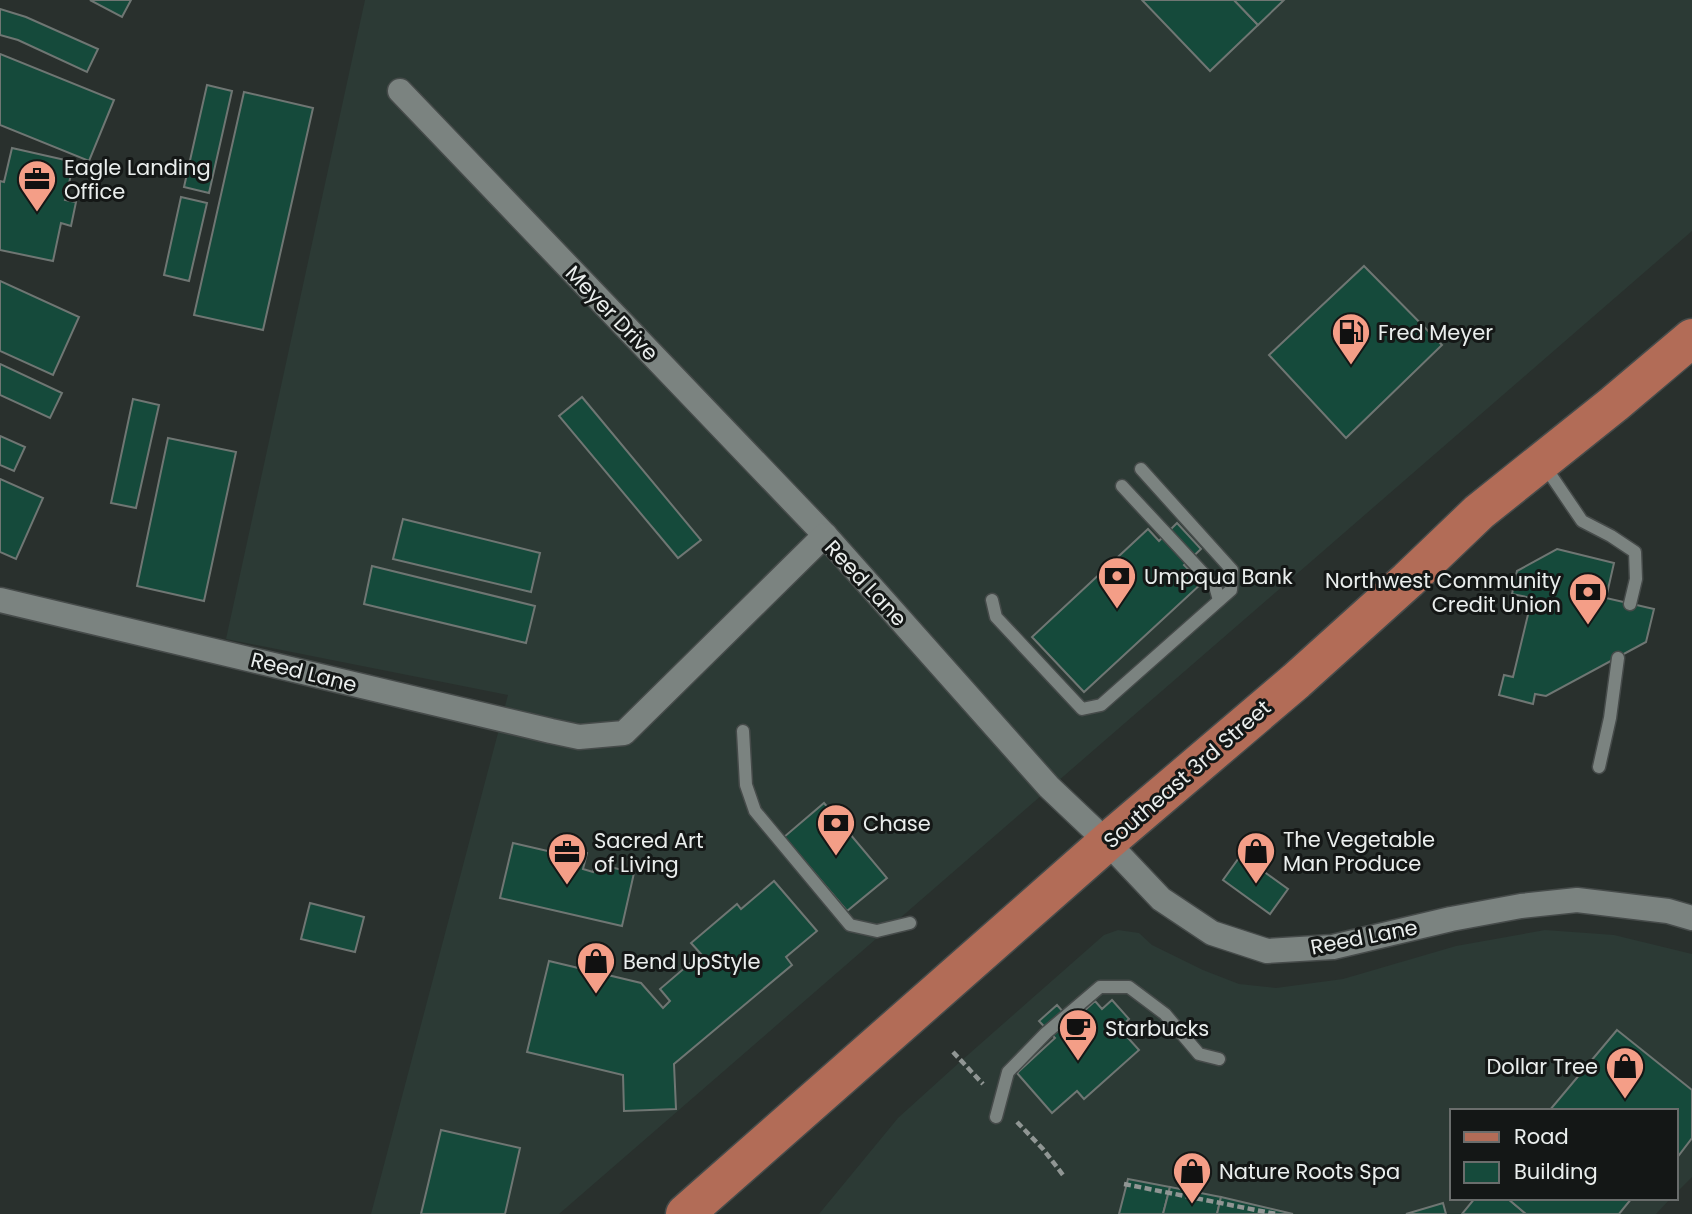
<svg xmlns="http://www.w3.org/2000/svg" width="1692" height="1214" font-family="Poppins,sans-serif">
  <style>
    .built { fill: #2c3a35 }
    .building { fill: #154a3b; stroke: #6f7673; stroke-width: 2 }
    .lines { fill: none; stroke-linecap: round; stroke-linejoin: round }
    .service-casing { stroke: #464b4a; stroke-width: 15 }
    .minor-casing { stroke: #464b4a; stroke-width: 27 }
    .primary-casing { stroke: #464b4a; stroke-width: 41 }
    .path { stroke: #909694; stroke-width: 4.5; stroke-dasharray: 7 3.5; stroke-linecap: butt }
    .service { stroke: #7b8380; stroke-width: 12 }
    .minor { stroke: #7b8380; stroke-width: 24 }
    .primary { stroke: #b26c57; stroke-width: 38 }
    .labels { text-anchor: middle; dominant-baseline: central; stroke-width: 6; stroke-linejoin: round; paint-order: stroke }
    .poi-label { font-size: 21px; fill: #eaeeed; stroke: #141716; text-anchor: start }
    .street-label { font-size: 21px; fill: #eaeeed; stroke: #141716 }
  </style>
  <rect width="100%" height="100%" fill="#29302d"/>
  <g class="built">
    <path d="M365,0H1692V231L559,1214H371L508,695L226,639Z"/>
    <path d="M1118,930L1139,933L1152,945L1203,970L1239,984L1276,988L1343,979L1456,946L1545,930L1614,935L1692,954V1177L1676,1193V1111H1452V1198H1671L1656,1214H819L898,1118L961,1061L1104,935Z"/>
  </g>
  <g class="building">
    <path d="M90,0H131L122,17Z"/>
    <path d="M1142,0H1234L1258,25L1210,71Z"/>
    <path d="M1234,0H1284L1258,25Z"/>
    <path d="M0,9L26,17L98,49L87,72L18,40L0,35Z"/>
    <path d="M0,54L114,100L89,161L0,125Z"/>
    <path d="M207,85L232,91L209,193L184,187Z"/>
    <path d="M244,92L313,108L263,330L194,315Z"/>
    <path d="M12,148L74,162L65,200L76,202L71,226L61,223L53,261L0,250V181L4,182Z"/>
    <path d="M181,197L207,203L189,281L164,275Z"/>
    <path d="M1364,266L1442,345L1346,438L1269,355Z"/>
    <path d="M0,281L79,317L53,375L0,351Z"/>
    <path d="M0,364L62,393L50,418L0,395Z"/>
    <path d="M582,397L701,540L678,558L559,416Z"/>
    <path d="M133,399L159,405L136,508L111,503Z"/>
    <path d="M0,436L25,447L14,471L0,465Z"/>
    <path d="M168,438L236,452L204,601L137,586Z"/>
    <path d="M0,479L43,498L16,559L0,552Z"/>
    <path d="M403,519L540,553L531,592L393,559Z"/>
    <path d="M1177,523L1201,549L1184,565L1202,583L1084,692L1032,637L1148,529L1159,541Z"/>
    <path d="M1557,549L1614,563L1606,598L1654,609L1646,642L1546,696L1535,694L1533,704L1499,695L1504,675L1513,677L1532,598L1512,594L1517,571Z"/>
    <path d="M372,566L535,606L526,643L364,604Z"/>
    <path d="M824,803L887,878L847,911L784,837Z"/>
    <path d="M513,843L552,852L550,861L561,864L565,848L587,853L583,869L593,872L595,863L634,873L622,926L500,898Z"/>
    <path d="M1241,855L1288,889L1270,914L1223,880Z"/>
    <path d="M774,881L817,931L786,957L792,965L674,1064L676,1109L624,1111L623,1075L527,1052L549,961L641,983L663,1008L670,1001L660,989L701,954L691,943L737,904L741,909Z"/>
    <path d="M310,903L364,917L355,952L301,939Z"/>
    <path d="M1112,1000L1129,1019L1119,1028L1139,1050L1084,1099L1077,1091L1052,1113L1017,1073L1055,1038L1039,1021L1057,1005L1072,1022L1095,1001L1102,1009Z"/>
    <path d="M1617,1030L1692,1090V1138L1676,1159V1111H1549Z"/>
    <path d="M441,1130L520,1148L505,1214H421Z"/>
    <path d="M1128,1179L1170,1187L1163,1214H1119Z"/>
    <path d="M1170,1187L1221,1197L1217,1214H1163Z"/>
    <path d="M1221,1197L1293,1214H1217Z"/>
    <path d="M1475,1198H1507L1526,1214H1462Z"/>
    <path d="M1507,1198H1632L1619,1214H1526Z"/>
    <path d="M1443,1203L1446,1214H1406Z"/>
  </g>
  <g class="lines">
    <g class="service-casing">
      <g id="service">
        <path d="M1544,465L1582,521L1611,536L1635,552L1636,579L1630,604"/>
        <path d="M1122,486L1215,586L1219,600"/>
        <path d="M992,600L996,617L1082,709L1101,705L1231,590L1232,570L1141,469"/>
        <path d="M743,731L746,785L755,811L850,925L877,931L910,923"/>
        <path d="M1599,767L1610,718L1618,658"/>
        <path d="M996,1117L1008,1072L1046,1033L1100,987H1129L1165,1014L1199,1054L1219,1059"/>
      </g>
    </g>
    <g class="minor-casing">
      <g id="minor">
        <path d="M400,91L825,535L1049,787L1107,842L1161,899L1212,933L1267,951L1333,947L1451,919L1521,906L1577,900L1668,911L1692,918"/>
        <path d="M0,600L551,731L579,737L624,733L825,535"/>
      </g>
    </g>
    <g class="primary-casing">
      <path id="primary" d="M685,1214L1107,842L1296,681L1408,580L1479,512L1614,404L1692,338"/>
    </g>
    <g class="path">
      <path d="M953,1052L983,1084"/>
      <path d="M1017,1122L1043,1149L1063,1175"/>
      <path d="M1124,1184L1276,1214"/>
    </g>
    <use href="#service" class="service"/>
    <use href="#minor" class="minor"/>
    <use href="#primary" class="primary"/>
  </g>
  <defs>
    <g id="office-pin" transform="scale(2.0125)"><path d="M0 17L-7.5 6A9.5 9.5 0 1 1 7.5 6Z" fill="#f49e87" stroke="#141716"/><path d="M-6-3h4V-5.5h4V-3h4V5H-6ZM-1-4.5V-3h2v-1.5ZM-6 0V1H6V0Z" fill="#111"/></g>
    <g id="fuel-pin" transform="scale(2.0125)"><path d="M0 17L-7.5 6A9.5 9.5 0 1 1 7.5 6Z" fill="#f49e87" stroke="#141716"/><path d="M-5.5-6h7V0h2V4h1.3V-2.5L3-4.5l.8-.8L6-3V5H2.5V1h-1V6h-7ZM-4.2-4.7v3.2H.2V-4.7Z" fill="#111"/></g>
    <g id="bank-pin" transform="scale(2.0125)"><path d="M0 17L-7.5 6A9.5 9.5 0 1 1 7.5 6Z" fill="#f49e87" stroke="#141716"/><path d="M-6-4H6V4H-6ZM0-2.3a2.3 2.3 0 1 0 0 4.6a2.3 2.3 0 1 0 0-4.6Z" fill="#111"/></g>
    <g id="shop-pin" transform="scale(2.0125)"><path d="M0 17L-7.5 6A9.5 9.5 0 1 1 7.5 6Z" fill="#f49e87" stroke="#141716"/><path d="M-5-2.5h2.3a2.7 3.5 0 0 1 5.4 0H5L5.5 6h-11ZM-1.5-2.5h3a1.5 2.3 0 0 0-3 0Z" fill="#111"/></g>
    <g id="cafe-pin" transform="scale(2.0125)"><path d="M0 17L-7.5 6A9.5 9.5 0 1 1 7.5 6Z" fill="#f49e87" stroke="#141716"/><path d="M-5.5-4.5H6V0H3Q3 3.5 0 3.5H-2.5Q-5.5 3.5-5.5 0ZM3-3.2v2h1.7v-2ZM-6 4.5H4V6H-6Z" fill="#111"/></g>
  </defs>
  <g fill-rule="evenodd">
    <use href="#office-pin" x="37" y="179"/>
    <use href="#fuel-pin" x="1351" y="332"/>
    <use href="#bank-pin" x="1117" y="576"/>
    <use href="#bank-pin" x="1588" y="592"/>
    <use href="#bank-pin" x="836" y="823"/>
    <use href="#shop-pin" x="1256" y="851"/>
    <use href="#office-pin" x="567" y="852"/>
    <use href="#shop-pin" x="596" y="961"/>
    <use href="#cafe-pin" x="1078" y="1028"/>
    <use href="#shop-pin" x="1625" y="1066"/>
    <use href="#shop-pin" x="1192" y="1171"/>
  </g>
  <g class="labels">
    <g class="poi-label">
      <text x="64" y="167">Eagle Landing<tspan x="64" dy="24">Office</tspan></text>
      <text x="1378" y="332">Fred Meyer</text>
      <text x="1144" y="576">Umpqua Bank</text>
      <text x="1561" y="580" text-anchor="end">Northwest Community<tspan x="1561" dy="24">Credit Union</tspan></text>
      <text x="863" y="823">Chase</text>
      <text x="1283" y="839">The Vegetable<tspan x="1283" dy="24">Man Produce</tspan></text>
      <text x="594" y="840">Sacred Art<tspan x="594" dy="24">of Living</tspan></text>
      <text x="623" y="961">Bend UpStyle</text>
      <text x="1105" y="1028">Starbucks</text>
      <text x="1598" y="1066" text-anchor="end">Dollar Tree</text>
      <text x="1219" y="1171">Nature Roots Spa</text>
    </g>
    <g class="street-label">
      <text transform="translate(612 313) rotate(46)">Meyer Drive</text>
      <text transform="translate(866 583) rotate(47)">Reed Lane</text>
      <text transform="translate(304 672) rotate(14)">Reed Lane</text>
      <text transform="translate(1187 774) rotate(-41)">Southeast 3rd Street</text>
      <text transform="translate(1364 937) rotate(-11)">Reed Lane</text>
    </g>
  </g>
  <rect x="1450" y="1109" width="228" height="91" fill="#141716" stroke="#6a6d6c" stroke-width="2"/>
  <rect x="1464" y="1132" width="35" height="10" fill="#b26c57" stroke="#6a6d6c" stroke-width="2"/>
  <text x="1514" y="1144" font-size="21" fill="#eaeeed">Road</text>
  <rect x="1464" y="1162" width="35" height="21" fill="#154a3b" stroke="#6a6d6c" stroke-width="2"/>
  <text x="1514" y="1179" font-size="21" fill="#eaeeed">Building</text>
</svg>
